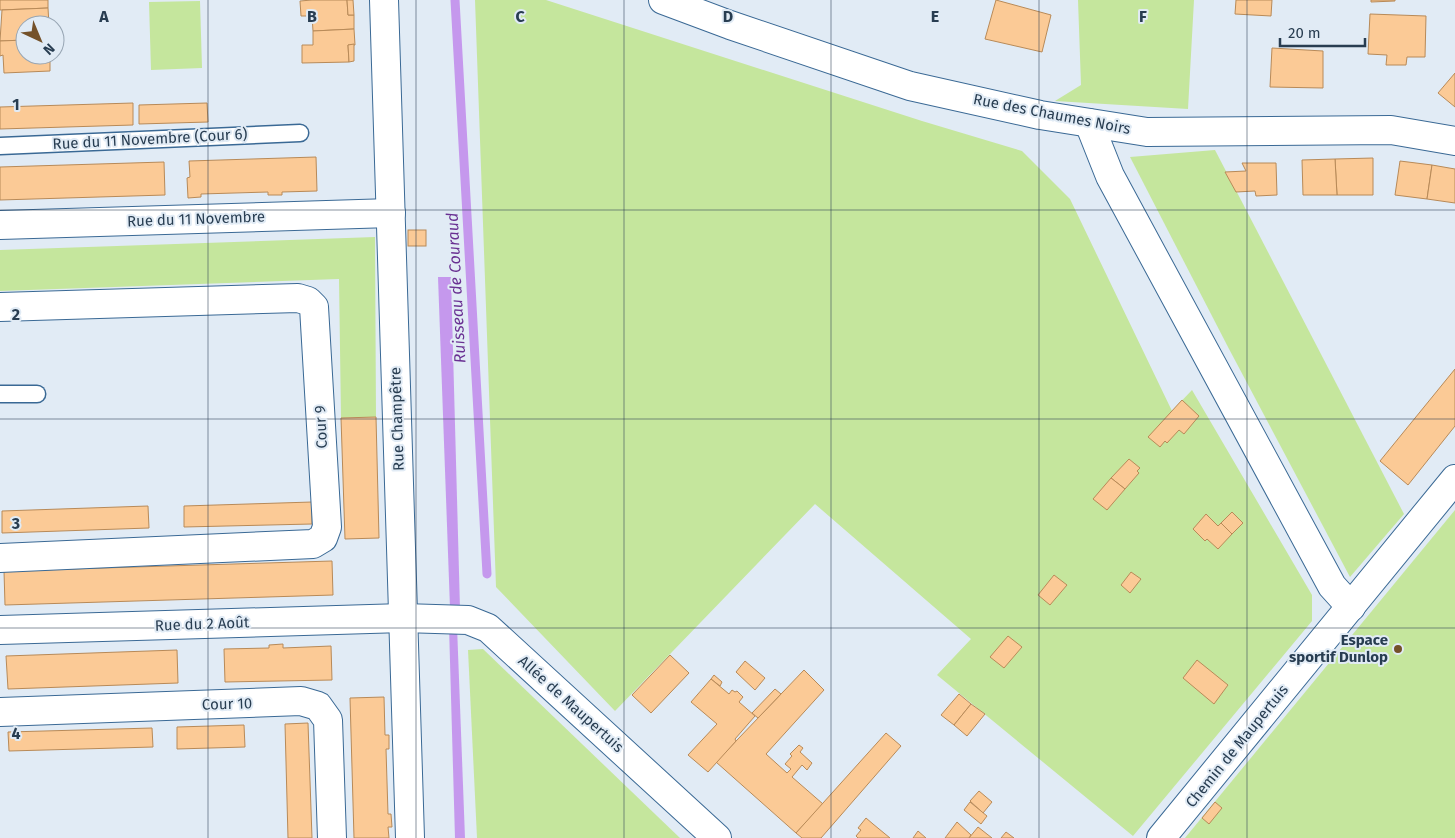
<svg xmlns="http://www.w3.org/2000/svg" width="1455" height="838" font-family="'Fira Sans',sans-serif">
  <style>
    .green { fill: #c5e69d }
    .water { fill: #c598ed }
    .lines { fill: none; stroke-linecap: round; stroke-linejoin: round }
    .stream { stroke: #c598ed; stroke-width: 9 }
    .building { fill: #fbca96; stroke: #b88a58 }
    .service-casing { stroke: #3a6995; stroke-width: 19 }
    .minor-casing { stroke: #3a6995; stroke-width: 30 }
    .service { stroke: #fff; stroke-width: 16 }
    .minor { stroke: #fff; stroke-width: 28 }
    .grid { fill: none; stroke: #283d51; stroke-width: 1; stroke-opacity: 0.55 }
    .poi-dot { fill: #745129; stroke: #e1ebf5; stroke-width: 2 }
    .labels { text-anchor: middle; dominant-baseline: central; stroke-width: 4; stroke-linejoin: round; paint-order: stroke }
    .street-label { font-size: 15px; fill: #283d51; stroke: #e1ebf5 }
    .poi-label { font-size: 15px; font-weight: bold; fill: #283d51; stroke: #e1ebf5; text-anchor: end }
    .water-label { font-size: 16px; font-style: italic; fill: #693092; stroke: #e1ebf5 }
    .grid-label { font-size: 16px; text-anchor: middle; font-weight: bold; fill: #283d51; stroke: #e1ebf5; stroke-width: 4; stroke-linejoin: round; paint-order: stroke }
  </style>
  <rect width="100%" height="100%" fill="#e1ebf5"/>
  <g class="green">
    <path d="M475,0H546L922,121L1022,151L1070,199L1172,411L1192,390L1312,595V621L1133,836L937,675L971,639L815,504L615,711L496,587Z"/>
    <path d="M1078,0H1194L1188,109L1055,101L1081,85Z"/>
    <path d="M200,1L202,68L151,70L149,2Z"/>
    <path d="M1215,150L1404,514L1350,577L1228,347L1130,157Z"/>
    <path d="M375,237L376,417L341,418L339,279L0,291V250Z"/>
    <path d="M1455,510V838H1185Z"/>
    <path d="M483,649L680,838H477L468,650Z"/>
  </g>
  <g class="water">
    <path d="M438,277H451L460,609L450,608Z"/>
    <path d="M449,626H457L465,838H455Z"/>
  </g>
  <g class="lines">
    <path class="stream" d="M455,0L487,574"/>
  </g>
  <g class="building">
    <path d="M0,0H48V8L0,10Z"/>
    <path d="M312,0H347L348,15H354V29L313,31L312,16H301L300,1Z"/>
    <path d="M347,0H353L354,15H348Z"/>
    <path d="M996,0L1051,15L1042,52L985,39Z"/>
    <path d="M1236,0H1272L1271,16L1235,14Z"/>
    <path d="M1371,0H1395V1L1371,2Z"/>
    <path d="M48,8L49,25H25V40L0,41L2,10Z"/>
    <path d="M1370,14L1426,16L1425,57H1407L1406,65H1386L1387,55L1368,54Z"/>
    <path d="M354,29L355,45H348L349,62L302,63V45H313V31Z"/>
    <path d="M25,40V55H50V71L4,73L3,55L0,56V41Z"/>
    <path d="M354,44V61L349,62L348,45Z"/>
    <path d="M1272,48L1323,51V88L1270,87Z"/>
    <path d="M1455,73V107L1438,93Z"/>
    <path d="M133,103V125L0,129V107Z"/>
    <path d="M207,103L208,122L139,124V105Z"/>
    <path d="M316,157L317,191L282,192V195H268V192L201,194V197L188,198L187,178L190,177L189,161Z"/>
    <path d="M1373,158V195H1337L1335,159Z"/>
    <path d="M1335,159L1337,195H1303L1302,160Z"/>
    <path d="M1400,161L1432,165L1427,199L1395,195Z"/>
    <path d="M164,162L165,195L0,200V167Z"/>
    <path d="M1242,163H1276L1277,195L1256,196L1255,191L1236,192L1225,172L1246,171Z"/>
    <path d="M1432,165L1455,169V203L1427,199Z"/>
    <rect x="408" y="230" width="18" height="16"/>
    <path d="M1455,369V426L1408,485L1380,461Z"/>
    <path d="M1182,400L1199,416L1184,434L1179,430L1167,443L1165,441L1160,447L1148,437Z"/>
    <path d="M376,417L379,538L345,539L341,418Z"/>
    <path d="M1129,459L1140,468L1137,471L1139,473L1125,489L1111,478Z"/>
    <path d="M1111,478L1125,489L1107,510L1093,499Z"/>
    <path d="M312,502V524L184,527V506Z"/>
    <path d="M148,506L149,528L2,533V511Z"/>
    <path d="M1232,512L1243,523L1232,534L1221,523Z"/>
    <path d="M1206,514L1218,526L1221,523L1232,534L1218,549L1207,539L1205,541L1193,529Z"/>
    <path d="M332,561L333,595L5,605L4,571Z"/>
    <path d="M1131,572L1141,579L1130,593L1121,585Z"/>
    <path d="M1054,575L1067,585L1050,605L1038,595Z"/>
    <path d="M1008,636L1022,647L1004,668L990,657Z"/>
    <path d="M283,644V648L331,646L332,680L225,682L224,649L269,648V645Z"/>
    <path d="M177,650L178,683L8,689L6,656Z"/>
    <path d="M670,655L689,673L651,713L632,695Z"/>
    <path d="M1197,660L1228,685L1214,704L1183,678Z"/>
    <path d="M745,661L765,678L755,690L736,672Z"/>
    <path d="M804,670L824,690L766,754L787,773L791,769L785,764L792,756L790,754L799,745L803,748L800,752L812,763L807,770L802,765L792,777L823,804L796,833L716,762Z"/>
    <path d="M714,675L722,682L720,686L711,679Z"/>
    <path d="M711,679L729,694L732,690L735,692L737,691L743,697L739,702L755,716L735,739L736,741L708,772L688,755L717,724L691,702Z"/>
    <path d="M775,689L781,694L758,718L752,713Z"/>
    <path d="M959,694L971,704L954,725L941,715Z"/>
    <path d="M384,697L385,735H389V749H386L388,814H391L392,827H388L389,838H354L350,698Z"/>
    <path d="M971,704L985,714L967,736L954,725Z"/>
    <path d="M308,723L312,838H288L285,724Z"/>
    <path d="M244,725L245,747L177,749V727Z"/>
    <path d="M152,728L153,747L9,751L8,732Z"/>
    <path d="M886,733L901,746L821,838H802L796,833Z"/>
    <path d="M979,791L992,802L983,813L970,801Z"/>
    <path d="M970,802L987,816L981,824L964,810Z"/>
    <path d="M1215,802L1222,808L1209,824L1202,818Z"/>
    <path d="M866,818L873,824L890,838H858L856,836L861,830L858,828Z"/>
    <path d="M957,822L971,835L969,838H945Z"/>
    <path d="M978,827L992,838H969Z"/>
    <path d="M918,831L926,838H913Z"/>
    <path d="M1006,832L1014,838H1001Z"/>
  </g>
  <g class="lines">
    <g class="service-casing">
      <g id="service">
        <path d="M0,146L300,133"/>
        <path d="M0,394H37"/>
      </g>
    </g>
    <g class="minor-casing">
      <g id="minor">
        <path d="M384,0L410,838"/>
        <path d="M663,0L730,25L910,86L1040,115L1147,132L1391,130L1455,141"/>
        <path d="M1089,123L1110,176L1332,586L1351,607"/>
        <path d="M0,225L391,213"/>
        <path d="M0,307L298,298L308,301L314,307L327,527L323,538L313,544L0,558"/>
        <path d="M0,630L403,618L468,620L488,628L717,838"/>
        <path d="M0,712L301,701L318,706L328,720L332,838"/>
        <path d="M1161,838L1455,479"/>
      </g>
    </g>
    <use href="#service" class="service"/>
    <use href="#minor" class="minor"/>
  </g>
  <path class="grid" d="M208,0V838M416,0V838M624,0V838M831,0V838M1039,0V838M1247,0V838M0,210H1455M0,419H1455M0,628H1455"/>
  <circle class="poi-dot" cx="1398" cy="649" r="5"/>
  <g class="labels">
    <g class="street-label">
      <text transform="translate(1052 114) rotate(11)">Rue des Chaumes Noirs</text>
      <text transform="translate(150 139) rotate(-3)">Rue du 11 Novembre (Cour 6)</text>
      <text transform="translate(196 219) rotate(-2)">Rue du 11 Novembre</text>
      <text transform="translate(397 419) rotate(-92)">Rue Champêtre</text>
      <text transform="translate(321 427) rotate(-93)">Cour 9</text>
      <text transform="translate(202 624) rotate(-2)">Rue du 2 Août</text>
      <text transform="translate(227 704) rotate(-2)">Cour 10</text>
      <text transform="translate(571 704) rotate(42)">Allée de Maupertuis</text>
      <text transform="translate(1237 746) rotate(-51)">Chemin de Maupertuis</text>
    </g>
    <g class="poi-label">
      <text x="1388" y="640">Espace<tspan x="1388" dy="17">sportif Dunlop</tspan></text>
    </g>
    <g class="water-label">
      <text transform="translate(456 288) rotate(-93)">Ruisseau de Couraud</text>
    </g>
  </g>
  <g class="grid-label">
    <text x="104" y="22">A</text>
    <text x="312" y="22">B</text>
    <text x="520" y="22">C</text>
    <text x="728" y="22">D</text>
    <text x="935" y="22">E</text>
    <text x="1143" y="22">F</text>
    <text x="16" y="110">1</text>
    <text x="16" y="320">2</text>
    <text x="16" y="529">3</text>
    <text x="16" y="739">4</text>
  </g>
  <g transform="translate(40 40) rotate(136)"><circle r="24" fill="#e1ebf5" stroke="#97a5b3"/>
  <path d="M0-4L9 19L0 12L-9 19Z" fill="#745129"/>
  <text y="-8" font-size="14" font-weight="bold" text-anchor="middle" fill="#283d51">N</text>
  </g>
  <path d="M1280 38v8h85v-8" fill="none" stroke="#283d51" stroke-width="2.5"/>
  <text x="1288" y="38" font-size="15" fill="#283d51" stroke="#e1ebf5" stroke-width="4" paint-order="stroke">20 m</text>
</svg>
